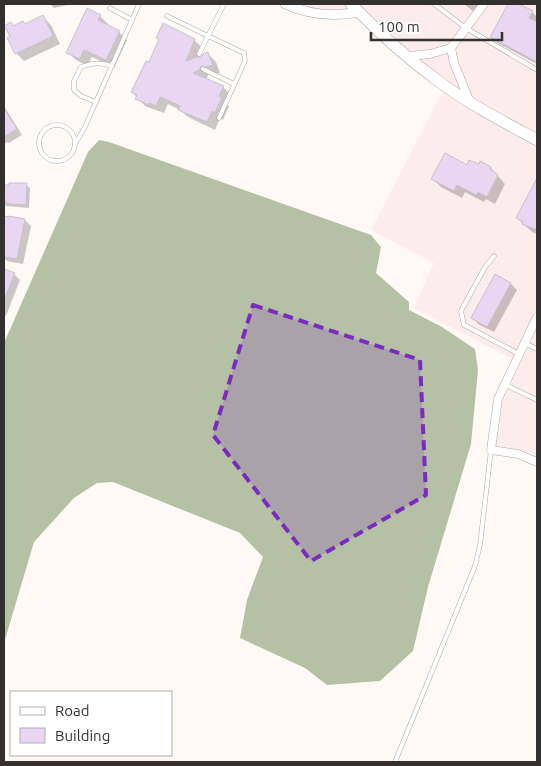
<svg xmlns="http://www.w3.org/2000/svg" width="541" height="766" font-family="Ubuntu,sans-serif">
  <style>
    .commercial { fill: #fcecec }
    .forest { fill: #b5c1a4 }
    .shadow { fill: #0003 }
    .building { fill: #e9d6f3; stroke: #c6c3c8 }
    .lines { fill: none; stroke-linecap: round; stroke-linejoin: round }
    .service-casing { stroke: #aca7a3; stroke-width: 5 }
    .minor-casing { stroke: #aca7a3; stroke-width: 9 }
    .tertiary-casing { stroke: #aca7a3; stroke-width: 10 }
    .primary-casing { stroke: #aca7a3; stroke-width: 12 }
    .service { stroke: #fff; stroke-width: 4 }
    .minor { stroke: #fff; stroke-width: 8 }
    .tertiary { stroke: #fff; stroke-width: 9 }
    .primary { stroke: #fff; stroke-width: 11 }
    .marked { fill: #7b2cbf; fill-opacity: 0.2; stroke: #7b2cbf; stroke-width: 4; stroke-dasharray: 10 6; stroke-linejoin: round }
  </style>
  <rect width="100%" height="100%" fill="#fff9f5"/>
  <g class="commercial">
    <path d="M293,4H346L352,10L328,11Z"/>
    <path d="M356,4H537V136L489,110L436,75L367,15Z"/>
    <path d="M444,89L537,145V310L513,359L414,308L434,263L371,230Z"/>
    <path d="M537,328V456L531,453L496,446L503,401Z"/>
  </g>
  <path class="forest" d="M99,140L109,142L371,235L381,247L376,273L409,302V310L442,327L475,349L478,370L471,444L428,587L413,651L380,681L327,685L305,668L240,638L247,600L263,557L240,533L113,482L97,483L74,498L34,542L4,643V343L88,152Z"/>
  <g class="shadow">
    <path d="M50,4H73L54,8Z"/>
    <path d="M464,4H480L474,12Z"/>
    <path d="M509,4H516L532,12L537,17L535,23H537V64L498,43L492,37Z"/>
    <path d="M100,16L108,24L107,26L119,32L127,40L114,68L92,57L88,66L76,60L68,52Z"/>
    <path d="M43,17L51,25L60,44L24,61L16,53L11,37V24L14,27L26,25Z"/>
    <path d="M158,38L194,40L203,48L198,58L201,59L208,54L216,62L220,73L216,74L209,73L207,78L204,79L223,87L231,95L227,104L229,106L223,120L220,118L215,130L188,117L180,110L168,104L164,113L145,106L132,92L149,64L160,40Z"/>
    <path d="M4,106L22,135L9,143L7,142L4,144Z"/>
    <path d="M467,166L491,168L505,184L495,204L486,199L484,202L465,192L462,198L441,187L433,179Z"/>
    <path d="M26,185L30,188L29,208L6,206L4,204V186Z"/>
    <path d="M534,186L537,187V234L532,232L517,218Z"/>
    <path d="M4,217L25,220L31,226L23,264L7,261L4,258Z"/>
    <path d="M4,270L14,274L20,280L6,316L4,315Z"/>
    <path d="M495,276L511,284L517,290L494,332L478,324L473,318Z"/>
  </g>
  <g class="building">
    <path d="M508,4H519L533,11L529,18L537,22V62L490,37Z"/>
    <path d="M87,8L101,15L98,20L120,31L106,60L84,50L80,59L66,53Z"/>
    <path d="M43,15L53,36L15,54L7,38L10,36L4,26L11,22L13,26L23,21L25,24Z"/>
    <path d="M163,23L195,39L186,61L196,57H201L203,54L208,52L213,65L207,67L201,66L199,70L193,73L224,86L219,96L222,97L215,113L212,111L207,122L178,110L180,106L160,97L156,106L149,103V105L135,99L137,95L131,92L146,61L149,62L159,39L156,38Z"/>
    <path d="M4,108L17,129L4,137Z"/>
    <path d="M445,153L467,165L469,160L479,164L480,161L491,167L490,169L498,175L487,197L478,192L476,195L457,185L454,191L431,179Z"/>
    <path d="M537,178V230L522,224L523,222L516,218Z"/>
    <path d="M9,183H27L26,205L9,204V203H4V185H9Z"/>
    <path d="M4,216L9,217V216L25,219L17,259L4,257Z"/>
    <path d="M4,269L15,273L4,300Z"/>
    <path d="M495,274L511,283L487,327L471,318Z"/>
  </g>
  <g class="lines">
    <g class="service-casing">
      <g id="service">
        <path d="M434,4L466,28L537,70"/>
        <path d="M110,8L132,20"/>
        <path d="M167,16L208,36L199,54"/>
        <path d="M203,69L234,84"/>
        <path d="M96,102L81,96L74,90V81L81,67C93,63 100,62 112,66"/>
        <path d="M219,118L245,61L244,53L208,36L224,4"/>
        <circle cx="57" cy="143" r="18"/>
        <path d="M76,142L84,129L139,4"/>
        <path d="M494,256L485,267L461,311L464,325L519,354"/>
        <path d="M525,343L537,349"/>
        <path d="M504,384L537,400"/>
        <path d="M395,762L475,566L480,545L491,450"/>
      </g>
    </g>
    <g class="minor-casing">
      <g id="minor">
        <path d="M451,48L454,63L470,102"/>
        <path d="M408,56L430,54L451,48L484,4"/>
        <path d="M537,317L498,399L491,450L518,454L537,462"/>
      </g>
    </g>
    <g class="tertiary-casing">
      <path id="tertiary" d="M285,4C309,15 333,17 359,12"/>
    </g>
    <g class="primary-casing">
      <path id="primary" d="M351,4C378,32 409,60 441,83C471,105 504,122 537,140"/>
    </g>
    <use href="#service" class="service"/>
    <use href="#minor" class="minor"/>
    <use href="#tertiary" class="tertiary"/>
    <use href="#primary" class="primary"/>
  </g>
  <path class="marked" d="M253,305L420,360L426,495L311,561L213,435Z"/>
  <rect width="541" height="766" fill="none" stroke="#33312f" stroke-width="10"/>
  <rect x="10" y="691" width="162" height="65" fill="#ffffff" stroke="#adadac"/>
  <rect x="20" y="707" width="25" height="8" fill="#ffffff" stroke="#adadac"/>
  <text x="55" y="716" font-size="15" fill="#33312f">Road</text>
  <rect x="20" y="728" width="25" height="15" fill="#e9d6f3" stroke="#adadac"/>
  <text x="55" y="741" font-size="15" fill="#33312f">Building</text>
  <path d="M371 32v8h131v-8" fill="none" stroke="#33312f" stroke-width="2.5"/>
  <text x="378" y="32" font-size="15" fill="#33312f" stroke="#ffffff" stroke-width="4" paint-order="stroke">100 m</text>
</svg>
